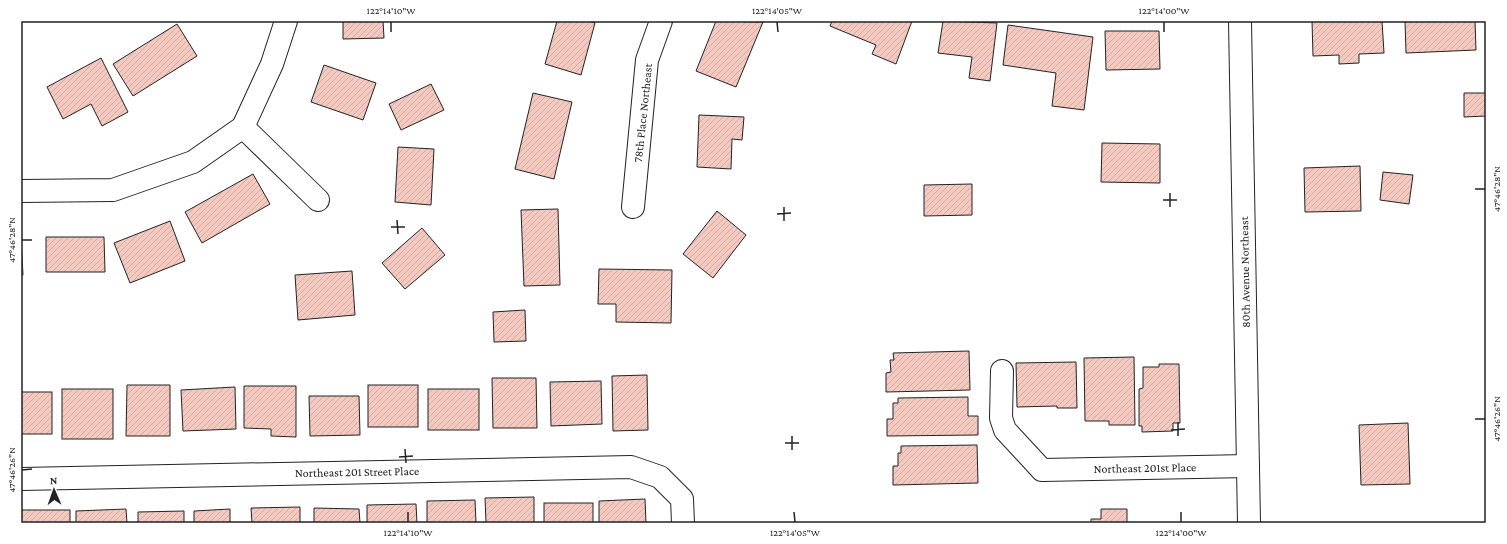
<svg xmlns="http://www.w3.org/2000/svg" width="1507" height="544" font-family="'Crimson Pro',serif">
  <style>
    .building { fill: url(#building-hatch); stroke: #222 }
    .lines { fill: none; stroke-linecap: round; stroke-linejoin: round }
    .minor-casing { stroke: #222; stroke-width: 24 }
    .major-casing { stroke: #222; stroke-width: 24 }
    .minor { stroke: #fff; stroke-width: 22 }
    .major { stroke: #fff; stroke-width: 22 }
    .ticks { fill: none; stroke: #222; stroke-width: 1.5 }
    .labels { text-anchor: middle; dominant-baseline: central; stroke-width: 3; stroke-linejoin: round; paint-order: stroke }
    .street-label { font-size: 12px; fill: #222; stroke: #fff }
    .neatline { fill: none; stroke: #222; stroke-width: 1.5 }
    .ticks-label { font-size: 10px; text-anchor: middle; fill: #222 }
  </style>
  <defs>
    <pattern id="building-hatch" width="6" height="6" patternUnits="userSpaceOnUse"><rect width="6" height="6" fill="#f3c9c0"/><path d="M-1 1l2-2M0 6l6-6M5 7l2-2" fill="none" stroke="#d0aca5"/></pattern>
  </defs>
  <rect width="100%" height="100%" fill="#fff"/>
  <g class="building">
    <path d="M343,21H383L384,38L343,39Z"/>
    <path d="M557,21H588L595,23L581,75L545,64Z"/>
    <path d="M716,21L763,22L736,87L696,71Z"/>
    <path d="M832,21H912L896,64L872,54L876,45L830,26Z"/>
    <path d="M943,21L997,23L990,81L969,78L972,57L938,53Z"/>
    <path d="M1312,21H1382L1384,53L1359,54V63L1339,64V55L1313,56Z"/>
    <path d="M1405,21H1475L1476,50L1406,53Z"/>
    <path d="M177,24L197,56L133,96L113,64Z"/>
    <path d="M1008,25L1093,37L1084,110L1052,106L1056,73L1003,65Z"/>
    <path d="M1105,31H1159L1160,69L1106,70Z"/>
    <path d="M101,58L128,112L102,126L91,104L63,119L47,87Z"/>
    <path d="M324,65L376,83L363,120L311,102Z"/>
    <path d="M431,84L444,110L401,130L389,104Z"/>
    <path d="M533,93L572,102L554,179L515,169Z"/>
    <path d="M1464,93H1486V116L1464,117Z"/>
    <path d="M699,115L744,117L742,140L732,139L731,169L697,167Z"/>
    <path d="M1102,143L1160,144V183L1101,182Z"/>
    <path d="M398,147L434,149L431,205L395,202Z"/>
    <path d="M1360,166L1361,211L1305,212L1304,168Z"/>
    <path d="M1383,172L1413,175L1409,204L1380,200Z"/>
    <path d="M253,174L270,204L202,243L185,212Z"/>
    <path d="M972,184V215L924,216V185Z"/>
    <path d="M558,209L560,285L524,286L521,210Z"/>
    <path d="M717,211L746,235L713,278L683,254Z"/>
    <path d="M170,221L185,261L130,283L114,243Z"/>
    <path d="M422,228L445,255L405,289L382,263Z"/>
    <path d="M46,237H104L105,272H46Z"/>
    <path d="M21,239L23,275H21Z"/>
    <path d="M599,269L672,270L671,323L616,322V304H598Z"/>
    <path d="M352,271L355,315L298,320L295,275Z"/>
    <path d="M525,310L526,341L494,342L493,312Z"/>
    <path d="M969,351L970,390L886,392V373L891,372L890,360H894L893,353Z"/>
    <path d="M1134,357L1135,425H1109V421H1085L1084,358Z"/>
    <path d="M1076,362L1077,408H1057V406L1017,407L1016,363Z"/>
    <path d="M1159,364H1179L1180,423H1173V431L1142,432V426H1139V389L1143,388V367H1159Z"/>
    <path d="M647,375L648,430L613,431L612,376Z"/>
    <path d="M492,378H536L537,428H493Z"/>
    <path d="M601,381L602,424L551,426L550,382Z"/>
    <path d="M127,385H170V436H126Z"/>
    <rect x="368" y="385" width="50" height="42"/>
    <path d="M244,386H296V437L271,436V429L244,428Z"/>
    <path d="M235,387L236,429L183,431L181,390Z"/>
    <rect x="62" y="389" width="51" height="50"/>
    <rect x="428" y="389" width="51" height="41"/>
    <rect x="21" y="392" width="31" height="42"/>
    <path d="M309,396H359L360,435L310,436Z"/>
    <path d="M968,397V416H978V435L887,436V419H893V403H898V398Z"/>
    <path d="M1408,423L1410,484L1361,485L1359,425Z"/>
    <path d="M977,445L978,483L893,485V466H898V453H901V446Z"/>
    <path d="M534,497V523H486L485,498Z"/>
    <path d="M645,499L646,523H599V501Z"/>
    <path d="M475,500L476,523H427V501Z"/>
    <rect x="544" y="503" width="49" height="20"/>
    <path d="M416,504L417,523H367V505Z"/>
    <path d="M300,507V523H252L251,508Z"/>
    <path d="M314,508L359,509L360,523H314Z"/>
    <path d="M126,509L127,523H76V511Z"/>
    <path d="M230,509V523H194V511Z"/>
    <path d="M1101,509H1127V523H1091V519H1101Z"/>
    <rect x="21" y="510" width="49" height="13"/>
    <path d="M184,511V523H138V512Z"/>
  </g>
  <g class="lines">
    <g class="minor-casing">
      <g id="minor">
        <path d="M243,127L272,64L286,21"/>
        <path d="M21,191L113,190L193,162L243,127L318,200"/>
        <path d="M633,207L647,60L661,21"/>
        <path d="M1002,371L1001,418L1005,430L1042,470L1248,466"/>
        <path d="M21,479L631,467L660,477L682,499L683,523"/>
      </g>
    </g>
    <g class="major-casing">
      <path id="major" d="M1240,21L1249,523"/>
    </g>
    <use href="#minor" class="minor"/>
    <use href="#major" class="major"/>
  </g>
  <path class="ticks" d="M391,22V32M777,22L778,32M1164,22V32M1475,189H1485M1170,193V207M1163,200H1177M784,207V221M777,214L791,213M397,220L398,234M391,227H405M22,240H32M1475,419H1485M1178,422V436M1171,430L1185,429M792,436V450M785,443H799M405,449L406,463M399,457L413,456M22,470L32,469M408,512V522M794,512L795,522M1181,512V522"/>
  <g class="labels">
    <g class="street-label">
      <text transform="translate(643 113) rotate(-84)">78th Place Northeast</text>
      <text transform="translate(1245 272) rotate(-91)">80th Avenue Northeast</text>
      <text transform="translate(1145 468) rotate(-1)">Northeast 201st Place</text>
      <text transform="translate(357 472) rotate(-1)">Northeast 201 Street Place</text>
    </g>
  </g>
  <rect width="1507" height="544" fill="none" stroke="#ffffff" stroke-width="44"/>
  <g transform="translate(54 490) rotate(358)" stroke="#ffffff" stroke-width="3" paint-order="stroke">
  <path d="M0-3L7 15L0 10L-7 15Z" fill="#222222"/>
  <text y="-6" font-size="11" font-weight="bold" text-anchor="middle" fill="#222222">N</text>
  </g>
  <rect x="22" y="22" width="1463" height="500" class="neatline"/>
  <g class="ticks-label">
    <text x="391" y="14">122°14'10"W</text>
    <text x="777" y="14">122°14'05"W</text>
    <text x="1164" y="14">122°14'00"W</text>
    <text transform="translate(1496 189) rotate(-90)" y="4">47°46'28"N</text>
    <text transform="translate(11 240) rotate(-90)" y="4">47°46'28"N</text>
    <text transform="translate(1496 419) rotate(-90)" y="4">47°46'26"N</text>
    <text transform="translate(11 470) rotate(-90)" y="4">47°46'26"N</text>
    <text x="408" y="536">122°14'10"W</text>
    <text x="795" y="536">122°14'05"W</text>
    <text x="1181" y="536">122°14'00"W</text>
  </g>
</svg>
